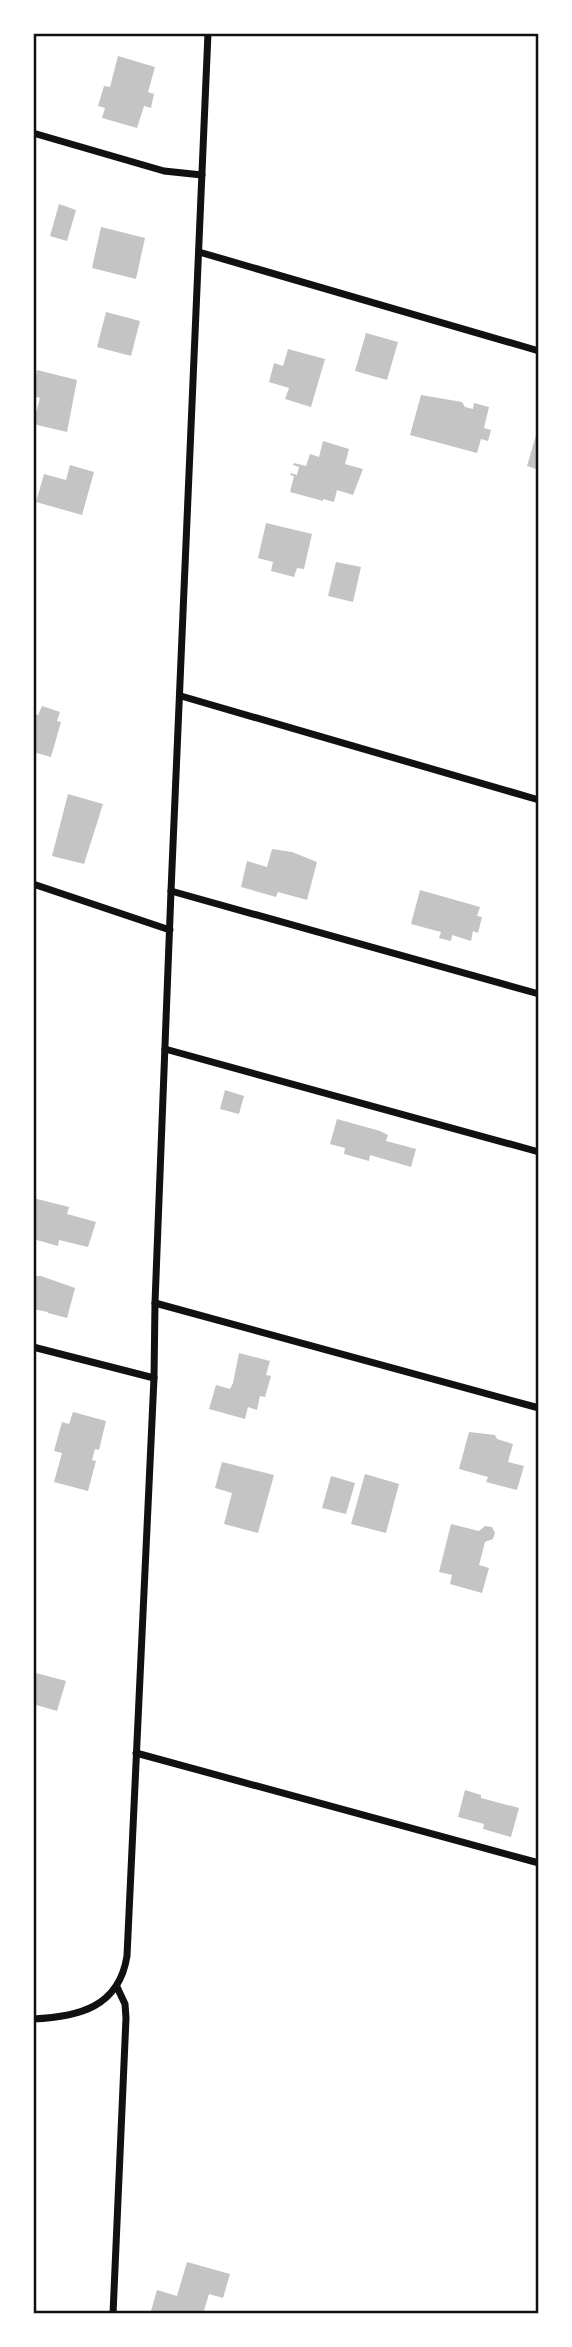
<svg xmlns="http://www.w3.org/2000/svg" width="572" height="2347" font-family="'Noto Sans',sans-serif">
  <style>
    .building { fill: #c4c4c4 }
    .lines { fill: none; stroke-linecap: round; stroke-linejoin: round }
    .minor { stroke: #111; stroke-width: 7 }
    .neatline { fill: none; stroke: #111; stroke-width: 2.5 }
  </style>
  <rect width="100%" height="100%" fill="#fff"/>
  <g class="building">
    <path d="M118,56L155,67L148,92L154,94L151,108L144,106L137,128L102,118L105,108L98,106L104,86L110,87Z"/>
    <path d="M59,204L76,210L67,241L50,236Z"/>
    <path d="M101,227L145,238L136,279L92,268Z"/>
    <path d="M106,312L140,321L131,356L97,347Z"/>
    <path d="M366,333L398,342L387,380L355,371Z"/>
    <path d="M288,349L325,359L311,407L285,399L289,388L269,382L274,363L283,366Z"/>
    <path d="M37,370L77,380L67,432L33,424L40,398L33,396Z"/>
    <path d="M421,395L462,402L465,407L473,409L474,403L489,407L484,428L491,430L488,441L481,439L477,453L410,435Z"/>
    <path d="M536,435L539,436V470L527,466Z"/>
    <path d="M323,441L349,449L345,464L363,469L353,495L337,490L334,502L323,499V501L290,492L294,476L290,475L291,473L297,475L299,467L293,465L294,463L306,466L310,454L319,457Z"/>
    <path d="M70,465L94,472L82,515L36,502L44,474L66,480Z"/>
    <path d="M266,523L312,534L304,569L297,568L294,577L271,571L273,562L258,558Z"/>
    <path d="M336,562L361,567L353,602L328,596Z"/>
    <path d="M42,706L60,712L57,721L61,722L51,757L33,752V714L38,715Z"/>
    <path d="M68,794L103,804L84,864L52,856Z"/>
    <path d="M272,849L292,852L317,862L307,900L278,892L276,897L241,887L247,861L267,867Z"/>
    <path d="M420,890L480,907L477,916L482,917L478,933L473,931L471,941L452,935L451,941L439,938L441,932L411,924Z"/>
    <path d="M225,1090L244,1096L239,1114L220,1109Z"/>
    <path d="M337,1119L380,1131L388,1135L386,1141L416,1149L411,1167L370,1155L369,1161L344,1154L345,1148L330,1144Z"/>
    <path d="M33,1198L69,1207L67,1214L96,1222L88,1247L59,1240L58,1246L33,1239Z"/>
    <path d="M33,1276H41L75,1288L67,1318L48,1313V1312L33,1309Z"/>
    <path d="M239,1353L270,1361L266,1375L271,1376L265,1397L260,1396L257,1410L248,1407L245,1419L209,1409L216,1385L230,1389L233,1383Z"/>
    <path d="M73,1412L106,1421L99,1450L95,1449L92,1460L96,1461L88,1491L54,1482L62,1453L54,1451L62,1422L69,1424Z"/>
    <path d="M469,1432L495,1435L497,1439L513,1444L508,1462L524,1466L517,1490L486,1482L488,1477L459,1469Z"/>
    <path d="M222,1462L274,1475L258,1533L224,1524L232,1493L215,1488Z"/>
    <path d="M365,1474L399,1484L386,1533L351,1524Z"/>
    <path d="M331,1476L355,1483L346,1514L322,1508Z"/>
    <path d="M451,1524L479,1531L485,1526L492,1527L495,1533L493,1539L485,1542L479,1565L489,1568L482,1593L450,1584L452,1575L439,1572Z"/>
    <path d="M36,1673L66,1681L57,1711L33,1704Z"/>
    <path d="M465,1790L481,1795V1798L519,1808L511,1837L483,1829L484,1824L458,1817Z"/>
    <path d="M187,2262L230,2274L223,2298L209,2294L203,2314H160L151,2311L157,2290L177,2296Z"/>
  </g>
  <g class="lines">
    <g class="minor">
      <path d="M33,133L164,171L202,175"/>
      <path d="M199,252L539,351"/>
      <path d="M181,696L539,800"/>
      <path d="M33,884L170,930"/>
      <path d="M171,891L539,994"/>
      <path d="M165,1049L539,1152"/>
      <path d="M155,1303L539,1408"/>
      <path d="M33,1347L154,1378"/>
      <path d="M136,1753L539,1863"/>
      <path d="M33,2019C79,2017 119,2007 127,1956L154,1378L155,1303L171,891L208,33"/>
      <path d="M113,2314L126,2018L125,2004L117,1987"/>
    </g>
  </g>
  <rect width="572" height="2347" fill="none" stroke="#ffffff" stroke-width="70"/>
  <rect x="35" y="35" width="502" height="2277" class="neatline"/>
</svg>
